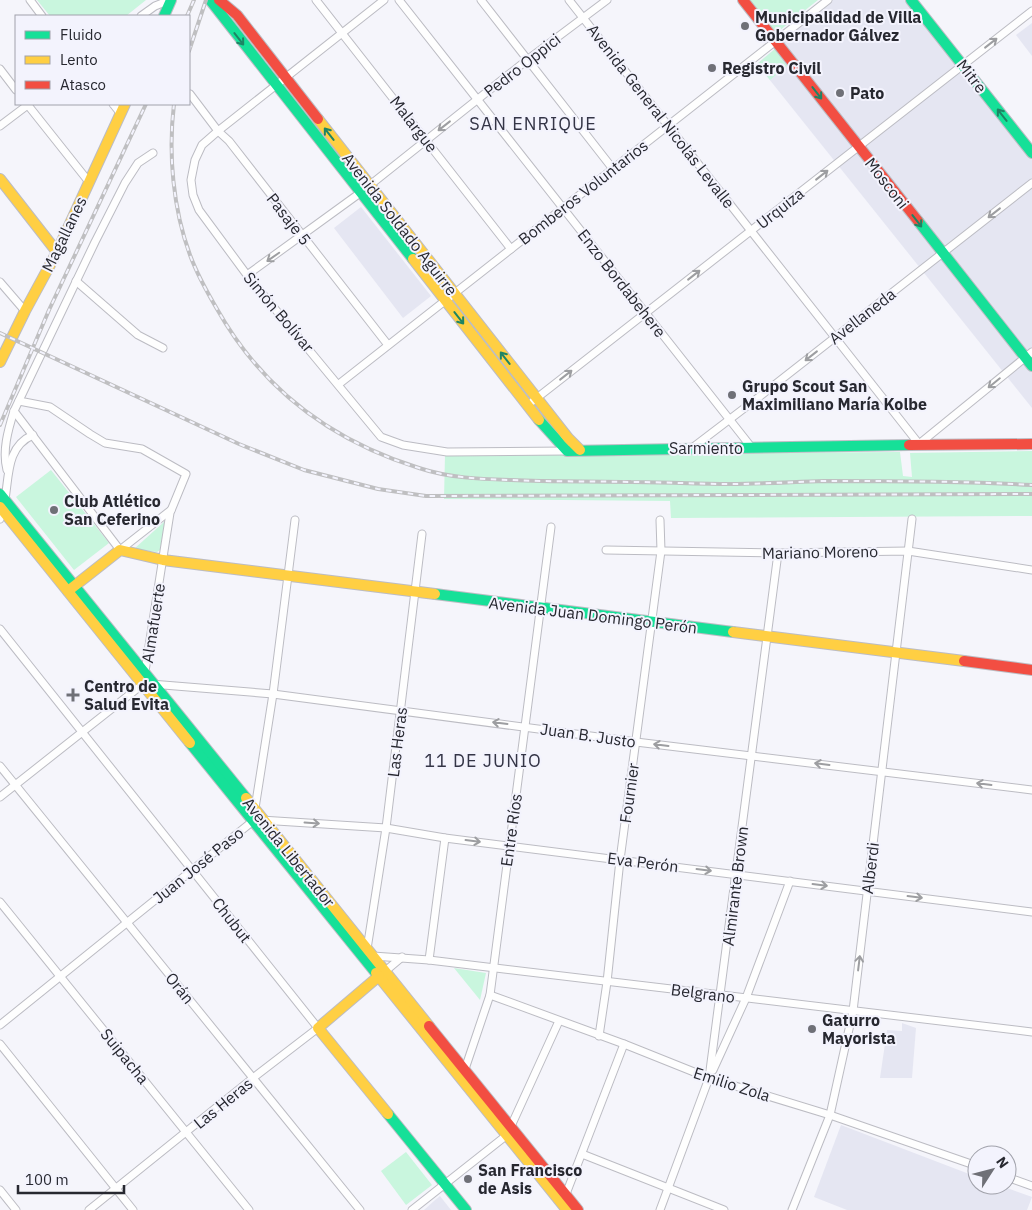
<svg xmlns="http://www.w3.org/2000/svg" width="1032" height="1210" font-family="'IBM Plex Sans',sans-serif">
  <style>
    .built { fill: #e5e6f2 }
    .green { fill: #c9f6de }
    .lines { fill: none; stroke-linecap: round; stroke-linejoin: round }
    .street-casing { stroke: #bcbcc3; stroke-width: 9 }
    .fast-casing { stroke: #bcbcc3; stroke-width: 12 }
    .slow-casing { stroke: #bcbcc3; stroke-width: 12 }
    .jam-casing { stroke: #bcbcc3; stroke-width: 12 }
    .street { stroke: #fefefe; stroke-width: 7 }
    .fast { stroke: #16e098; stroke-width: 10 }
    .slow { stroke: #ffcf43; stroke-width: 10 }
    .jam { stroke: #f24e42; stroke-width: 10 }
    .rail-casing { stroke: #bfbfc1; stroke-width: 4 }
    .rail { stroke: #f3f3fd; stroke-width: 2; stroke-dasharray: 5.5; stroke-linecap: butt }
    .oneway { stroke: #1e8464 }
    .oneway2 { stroke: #9d9ea1 }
    .poi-dot { fill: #6f7077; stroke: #f3f3fd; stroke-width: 2 }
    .labels { text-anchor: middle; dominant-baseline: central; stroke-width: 4; stroke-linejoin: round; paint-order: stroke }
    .poi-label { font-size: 16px; font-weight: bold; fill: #272830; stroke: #f3f3fd; text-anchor: start }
    .street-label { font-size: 16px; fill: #272830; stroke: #f3f3fd }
    .neighbourhood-label { font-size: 18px; letter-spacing: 1px; fill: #343546; stroke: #f3f3fd }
  </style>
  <rect width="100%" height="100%" fill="#f5f5fb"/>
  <g class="built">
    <path d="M832,0H912L1032,144V408L757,64Z"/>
    <path d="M1032,23V56L1016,35Z"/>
    <path d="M361,207L431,296L403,318L334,228Z"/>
    <path d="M902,1023L916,1028L912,1078H880L887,1030L902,1031Z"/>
    <path d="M841,1125L977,1177V1185H999L1032,1197L1027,1210H847L814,1197Z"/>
    <path d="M440,1196L451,1210H424L434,1201Z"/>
  </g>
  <g class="green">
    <path d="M37,0H146L126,16H50Z"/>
    <path d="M746,0H818L774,35Z"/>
    <path d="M775,49L787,66L770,80L757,64Z"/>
    <path d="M288,90H290L359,178V181L357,182L286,91Z"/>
    <path d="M370,194L372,195L441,283V285L439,287L368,196Z"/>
    <path d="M455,302H457L527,393L524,395L453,303Z"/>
    <path d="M1032,451V516L671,518L670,501L444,499L445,455L900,452L903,476L912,477L910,453Z"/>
    <path d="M51,470L109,543L74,570L16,497Z"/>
    <path d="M165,521L160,550L157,552L134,549Z"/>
    <path d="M454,968L486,973L480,1000Z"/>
    <path d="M406,1152L432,1185L406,1205L381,1171Z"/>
  </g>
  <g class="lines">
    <g class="street-casing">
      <g id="street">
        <path d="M30,0L42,16"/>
        <path d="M316,0L511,249"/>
        <path d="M384,0L218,131L202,145L195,160L191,180L193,195L199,210L247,275L381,437L403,445L447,452L567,451"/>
        <path d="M399,0L752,448"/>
        <path d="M481,0L613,169"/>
        <path d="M569,0L919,444L1032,352"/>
        <path d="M141,16L155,6L170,0"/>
        <path d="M0,69L16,90"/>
        <path d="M190,94L218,131L229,141L388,345"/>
        <path d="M27,104L89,182"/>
        <path d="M113,104L121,114"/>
        <path d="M0,126L29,104"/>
        <path d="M247,275L360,193L527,60L607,0"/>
        <path d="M76,281L138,335L163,348"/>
        <path d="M0,282L25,311"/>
        <path d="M339,384L828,0"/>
        <path d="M533,401L1032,11"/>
        <path d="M14,411L120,550L171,510"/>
        <path d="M692,448L759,397L1032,183"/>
        <path d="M7,470C2,451 8,430 14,411L95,242L125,183L138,163L153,153"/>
        <path d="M0,519C12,491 0,449 33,435"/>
        <path d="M606,550L778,553L908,551L1032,570"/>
        <path d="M0,629L318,1028L253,1078L89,1210"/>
        <path d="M151,684L273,694L636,742L1032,790"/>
        <path d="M0,766L360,1210"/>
        <path d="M0,797L143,684L170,513L186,474L142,449L105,443L90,434L50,407L19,401"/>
        <path d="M261,820L386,828L445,838L1032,912"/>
        <path d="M0,902L249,1210"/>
        <path d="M367,949L386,828L422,534"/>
        <path d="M373,956L429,960L1032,1032"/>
        <path d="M429,960L445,838"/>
        <path d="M383,973L402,957"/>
        <path d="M490,995L624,1044L709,1078L830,1115L977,1166"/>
        <path d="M0,1025L253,821L273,694L295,520"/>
        <path d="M599,1036L607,982L620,860L661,551L660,520"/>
        <path d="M0,1044L133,1210"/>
        <path d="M465,1069L490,995L551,527"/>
        <path d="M713,1070L746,998L790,881"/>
        <path d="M582,1154L724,1210"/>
        <path d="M1007,1177L1032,1186"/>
        <path d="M0,1190L16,1210"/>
        <path d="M566,1194L624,1044"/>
        <path d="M412,1210L507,1135L559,1021"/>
        <path d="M660,1210L709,1078L778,553"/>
        <path d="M792,1210L830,1115L853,1011L912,519"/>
      </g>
    </g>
    <g class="fast-casing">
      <g id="fast">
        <path d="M210,0L413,259"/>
        <path d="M911,0L1032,153"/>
        <path d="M164,16L171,0"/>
        <path d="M918,221L1032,366"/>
        <path d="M539,420L567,451L909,445"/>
        <path d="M0,494L246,798"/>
        <path d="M435,594L733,632"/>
        <path d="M190,743L376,973"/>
        <path d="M388,1114L466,1210"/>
      </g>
    </g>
    <g class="slow-casing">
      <g id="slow">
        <path d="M318,119L568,438L580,450"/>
        <path d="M0,179L57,252"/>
        <path d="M413,259L539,420"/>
        <path d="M0,362L25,311L57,252L125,104"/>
        <path d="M0,507L190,743"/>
        <path d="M68,591L120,550L163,560L435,594"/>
        <path d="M733,632L964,661"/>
        <path d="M246,798L429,1026"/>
        <path d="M376,973L567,1210"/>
        <path d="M379,976L318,1028L388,1114"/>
      </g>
    </g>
    <g class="jam-casing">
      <g id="jam">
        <path d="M219,0L237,15L318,119"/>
        <path d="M743,0L918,221"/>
        <path d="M909,445L1032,444"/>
        <path d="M964,661L1032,670"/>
        <path d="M429,1026L578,1210"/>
      </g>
    </g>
    <use href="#street" class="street"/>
    <use href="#fast" class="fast"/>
    <use href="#slow" class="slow"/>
    <use href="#jam" class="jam"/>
    <g class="rail-casing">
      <g id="rail">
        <path d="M187,16L194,0"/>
        <path d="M189,51L206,0"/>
        <path d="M174,104C168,153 173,209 190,255C197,274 207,292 217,309C262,389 332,441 419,468C449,478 480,479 511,480C551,482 591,481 631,482C664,482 697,484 730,484C761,484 792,482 824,481C893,481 963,481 1032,485"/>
        <path d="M0,333L239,444L304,470L378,489L426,496L1032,494"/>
        <path d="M0,425L49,310L146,104"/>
      </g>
    </g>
    <use href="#rail" class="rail"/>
  </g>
  <defs><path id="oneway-shaft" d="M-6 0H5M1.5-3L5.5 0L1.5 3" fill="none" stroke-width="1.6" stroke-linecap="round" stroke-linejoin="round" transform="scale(1.25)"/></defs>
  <g class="oneway">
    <use href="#oneway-shaft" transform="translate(239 39) rotate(52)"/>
    <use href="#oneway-shaft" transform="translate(817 93) rotate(52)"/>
    <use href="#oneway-shaft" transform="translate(1002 115) rotate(-128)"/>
    <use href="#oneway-shaft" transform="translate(329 134) rotate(-128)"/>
    <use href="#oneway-shaft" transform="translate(917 221) rotate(52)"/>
    <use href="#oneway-shaft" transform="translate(459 318) rotate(52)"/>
    <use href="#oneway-shaft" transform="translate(505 358) rotate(-128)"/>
  </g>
  <g class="oneway2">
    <use href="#oneway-shaft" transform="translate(991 43) rotate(-38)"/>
    <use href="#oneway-shaft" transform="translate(444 126) rotate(142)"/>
    <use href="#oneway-shaft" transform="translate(822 175) rotate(-38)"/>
    <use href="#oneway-shaft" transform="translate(994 213) rotate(142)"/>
    <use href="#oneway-shaft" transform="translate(273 257) rotate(145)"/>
    <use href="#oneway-shaft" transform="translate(694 275) rotate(-38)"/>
    <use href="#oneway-shaft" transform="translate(811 356) rotate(142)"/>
    <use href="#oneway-shaft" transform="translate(566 375) rotate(-38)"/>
    <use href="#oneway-shaft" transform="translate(994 383) rotate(141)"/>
    <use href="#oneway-shaft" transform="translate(500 723) rotate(-173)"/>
    <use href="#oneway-shaft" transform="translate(661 745) rotate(-173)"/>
    <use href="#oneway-shaft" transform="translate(822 764) rotate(-173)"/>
    <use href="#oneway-shaft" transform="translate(984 784) rotate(-173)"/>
    <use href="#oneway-shaft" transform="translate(312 823) rotate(4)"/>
    <use href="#oneway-shaft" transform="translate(473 841) rotate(7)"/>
    <use href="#oneway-shaft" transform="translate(704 870) rotate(7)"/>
    <use href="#oneway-shaft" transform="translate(820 885) rotate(7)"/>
    <use href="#oneway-shaft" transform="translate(915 897) rotate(7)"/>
    <use href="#oneway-shaft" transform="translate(859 963) rotate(-83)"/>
  </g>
  <g class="poi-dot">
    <circle cx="745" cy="26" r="5"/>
    <circle cx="712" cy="68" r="5"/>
    <circle cx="840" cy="93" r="5"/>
    <circle cx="732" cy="395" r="5"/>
    <circle cx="54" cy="510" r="5"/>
    <path d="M70.5 687.5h5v5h5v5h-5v5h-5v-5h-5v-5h5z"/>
    <circle cx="812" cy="1029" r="5"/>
    <circle cx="468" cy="1179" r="5"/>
  </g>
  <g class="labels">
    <g class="poi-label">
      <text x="755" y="17">Municipalidad de Villa<tspan x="755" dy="18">Gobernador Gálvez</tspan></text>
      <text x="722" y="68">Registro Civil</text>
      <text x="850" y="93">Pato</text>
      <text x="742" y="386">Grupo Scout San<tspan x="742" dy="18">Maximiliano María Kolbe</tspan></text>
      <text x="64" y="501">Club Atlético<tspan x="64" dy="18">San Ceferino</tspan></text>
      <text x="84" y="686">Centro de<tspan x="84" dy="18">Salud Evita</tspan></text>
      <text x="822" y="1020">Gaturro<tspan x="822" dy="18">Mayorista</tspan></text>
      <text x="478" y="1170">San Francisco<tspan x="478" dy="18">de Asis</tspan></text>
    </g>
    <g class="street-label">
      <text transform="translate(522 65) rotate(-38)">Pedro Oppici</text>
      <text transform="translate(972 76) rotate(52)">Mitre</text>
      <text transform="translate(661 116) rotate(52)">Avenida General Nicolás Levalle</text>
      <text transform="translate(414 124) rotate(52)">Malargue</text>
      <text transform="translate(887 183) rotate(52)">Mosconi</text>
      <text transform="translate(583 192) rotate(-38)">Bomberos Voluntarios</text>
      <text transform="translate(780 208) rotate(-38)">Urquiza</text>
      <text transform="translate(289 219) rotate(52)">Pasaje 5</text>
      <text transform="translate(400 224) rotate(52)">Avenida Soldado Aguirre</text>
      <text transform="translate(64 234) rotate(-64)">Magallanes</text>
      <text transform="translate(622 283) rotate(52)">Enzo Bordabehere</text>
      <text transform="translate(279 312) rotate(50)">Simón Bolívar</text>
      <text transform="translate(862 316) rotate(-38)">Avellaneda</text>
      <text x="706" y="448">Sarmiento</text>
      <text transform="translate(820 552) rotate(-1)">Mariano Moreno</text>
      <text transform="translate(593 615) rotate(7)">Avenida Juan Domingo Perón</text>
      <text transform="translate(153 623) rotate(-81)">Almafuerte</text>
      <text transform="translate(588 735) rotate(8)">Juan B. Justo</text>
      <text transform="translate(397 742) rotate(-83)">Las Heras</text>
      <text transform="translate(629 793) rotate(-82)">Fournier</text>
      <text transform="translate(511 830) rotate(-82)">Entre Ríos</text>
      <text transform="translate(289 852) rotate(51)">Avenida Libertador</text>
      <text transform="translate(643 862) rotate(7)">Eva Perón</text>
      <text transform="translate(198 865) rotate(-39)">Juan José Paso</text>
      <text transform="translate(870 868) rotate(-83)">Alberdi</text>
      <text transform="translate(735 886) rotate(-83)">Almirante Brown</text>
      <text transform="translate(232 920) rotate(52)">Chubut</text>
      <text transform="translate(180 988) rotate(51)">Orán</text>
      <text transform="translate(703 993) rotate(7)">Belgrano</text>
      <text transform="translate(125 1056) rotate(51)">Suipacha</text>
      <text transform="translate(732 1084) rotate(18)">Emilio Zola</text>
      <text transform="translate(223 1103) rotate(-39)">Las Heras</text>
    </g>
    <g class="neighbourhood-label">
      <text x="533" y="123">SAN ENRIQUE</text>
      <text x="483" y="760">11 DE JUNIO</text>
    </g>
  </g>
  <rect x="15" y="15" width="175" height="90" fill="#f3f3fd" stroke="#a1a2ab"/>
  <rect x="25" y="31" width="25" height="8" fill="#16e098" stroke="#a1a2ab"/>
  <text x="60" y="40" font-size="15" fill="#272830">Fluido</text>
  <rect x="25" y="56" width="25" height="8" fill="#ffcf43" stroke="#a1a2ab"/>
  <text x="60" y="65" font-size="15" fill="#272830">Lento</text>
  <rect x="25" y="81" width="25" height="8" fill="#f24e42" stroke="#a1a2ab"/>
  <text x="60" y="90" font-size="15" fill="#272830">Atasco</text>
  <g transform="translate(992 1170) rotate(54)"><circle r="24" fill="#f3f3fd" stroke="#a1a2ab"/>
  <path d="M0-4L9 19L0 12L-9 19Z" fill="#6f7077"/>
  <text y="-8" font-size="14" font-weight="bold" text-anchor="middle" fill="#272830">N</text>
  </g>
  <path d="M18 1185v8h106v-8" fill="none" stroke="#272830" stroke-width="2.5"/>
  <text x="25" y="1185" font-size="15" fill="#272830" stroke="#f3f3fd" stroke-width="4" paint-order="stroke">100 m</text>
</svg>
